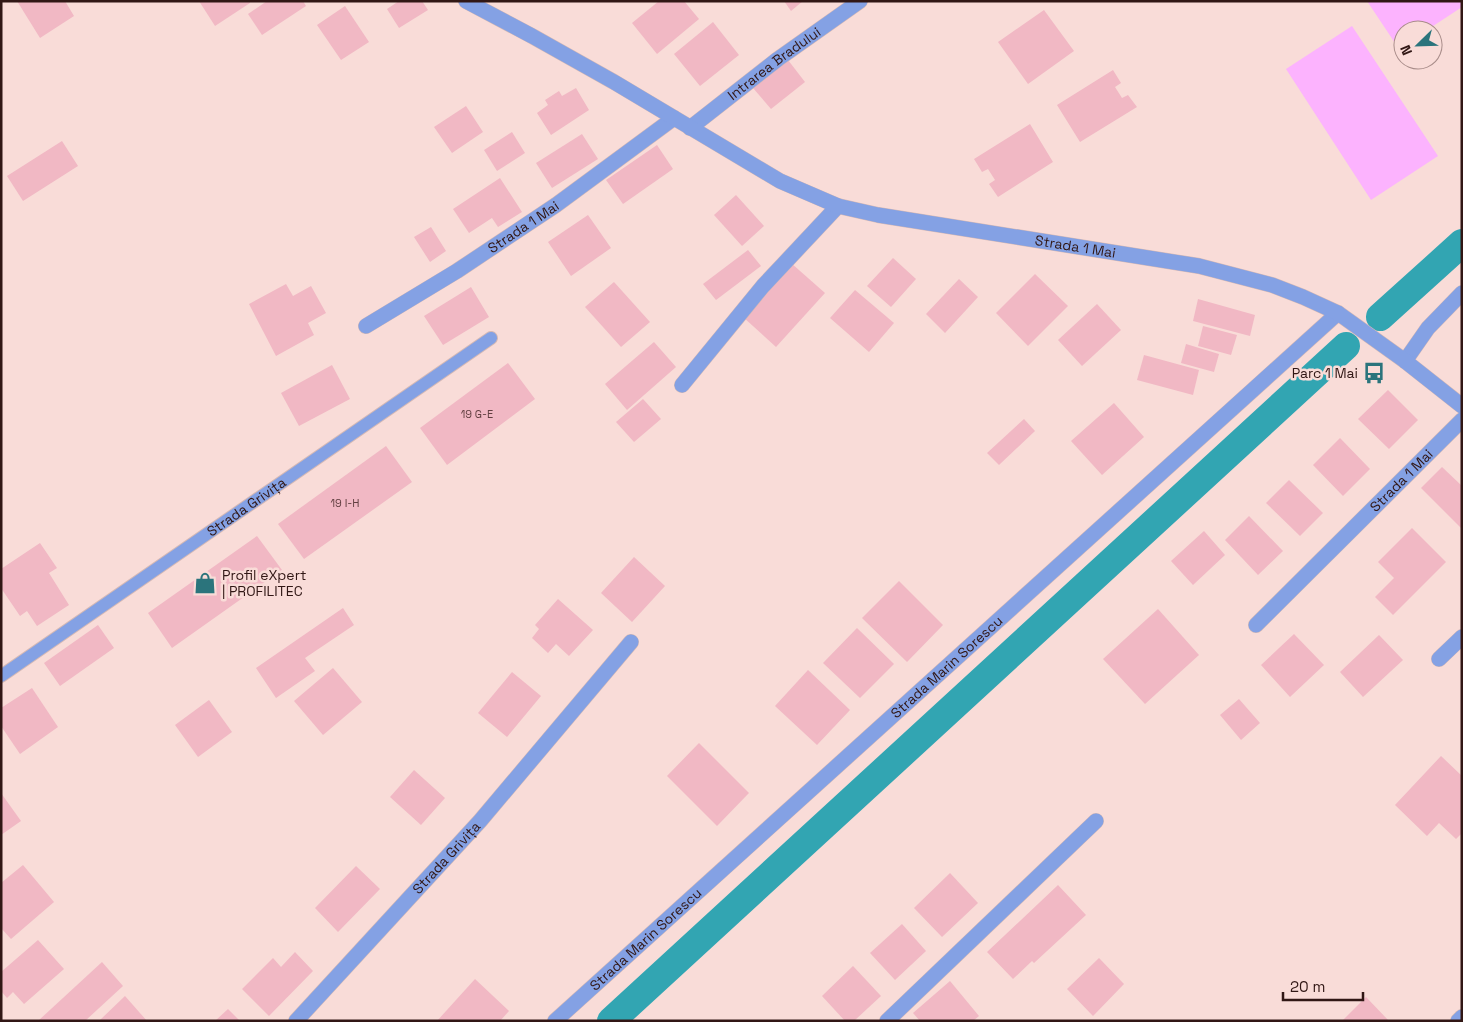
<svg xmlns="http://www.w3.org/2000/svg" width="1463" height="1022" font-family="'Space Grotesk',sans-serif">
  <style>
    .green { fill: #fcb3fe }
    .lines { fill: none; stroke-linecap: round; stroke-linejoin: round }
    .canal { stroke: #32a5b2; stroke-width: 28 }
    .building { fill: #f1b8c4 }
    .service-casing { stroke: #d5b9b5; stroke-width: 14 }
    .minor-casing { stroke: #d5b9b5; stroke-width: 16 }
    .tertiary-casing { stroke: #d5b9b5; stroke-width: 16 }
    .service { stroke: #84a1e4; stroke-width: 12 }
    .minor { stroke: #84a1e4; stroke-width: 15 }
    .tertiary { stroke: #84a1e4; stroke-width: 15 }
    .labels { text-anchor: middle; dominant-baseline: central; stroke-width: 5; stroke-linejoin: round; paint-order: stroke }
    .number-label { font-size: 11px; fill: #613f41 }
    .street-label { font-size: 14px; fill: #311715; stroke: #f9dcd8 }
    .poi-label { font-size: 14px; fill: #311715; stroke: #f9dcd8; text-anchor: end }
  </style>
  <rect width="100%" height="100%" fill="#f9dcd8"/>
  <g class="green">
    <path d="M1367,1H1462V7L1427,30H1403V46L1399,49Z"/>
    <path d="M1352,26L1438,156L1371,200L1286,69Z"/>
  </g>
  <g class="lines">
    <g class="canal">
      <path d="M1380,317L1462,243"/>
      <path d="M611,1021L1346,346"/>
    </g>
  </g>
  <g class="building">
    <path d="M17,1H65L74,16L40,38Z"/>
    <path d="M199,1H250V3L215,26Z"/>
    <path d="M267,1H303L306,6L262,35L248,14Z"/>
    <path d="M399,1H422L428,10L399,28L387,9Z"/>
    <path d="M659,1H684L699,19L657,54L632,23Z"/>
    <path d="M784,1H803L791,11Z"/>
    <path d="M345,6L369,42L341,60L317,25Z"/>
    <path d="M1044,10L1074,51L1028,84L998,42Z"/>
    <path d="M713,22L739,55L700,86L674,54Z"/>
    <path d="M788,60L805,82L771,109L753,88Z"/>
    <path d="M1113,70L1121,83L1115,87L1122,98L1128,95L1137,107L1080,142L1057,105Z"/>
    <path d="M576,88L589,110L551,135L537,113L548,105L545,100L559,91L562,96Z"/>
    <path d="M466,106L483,132L452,153L434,127Z"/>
    <path d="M1030,124L1053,162L998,197L989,184L995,180L988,169L982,172L974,159Z"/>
    <path d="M512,132L525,153L497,171L484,150Z"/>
    <path d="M582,134L598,159L552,188L536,163Z"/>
    <path d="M62,141L78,166L23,201L7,176Z"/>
    <path d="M657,145L673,169L623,204L606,180Z"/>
    <path d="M500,178L522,212L498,227L492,218L469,233L453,209Z"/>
    <path d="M736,195L764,226L742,246L714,215Z"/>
    <path d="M588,215L611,248L571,276L548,242Z"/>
    <path d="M431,227L446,251L430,262L414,237Z"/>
    <path d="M748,250L761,266L716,300L703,284Z"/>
    <path d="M893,258L916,279L891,307L867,286Z"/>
    <path d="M791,263L825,293L776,347L743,317Z"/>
    <path d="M1035,274L1068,306L1028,346L996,313Z"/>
    <path d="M959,279L978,297L945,333L926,314Z"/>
    <path d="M614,282L650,322L621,347L585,307Z"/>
    <path d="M286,284L293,296L311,286L326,313L308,323L314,335L276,356L249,304Z"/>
    <path d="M471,287L489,317L443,345L424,316Z"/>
    <path d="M855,290L894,323L869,352L830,318Z"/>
    <path d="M1198,299L1255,315L1250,336L1193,321Z"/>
    <path d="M1097,304L1121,330L1082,366L1058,340Z"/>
    <path d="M1203,326L1237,335L1231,355L1198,346Z"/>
    <path d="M654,342L676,367L627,410L605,384Z"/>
    <path d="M1186,344L1219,354L1214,372L1181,363Z"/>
    <path d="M1144,355L1199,370L1193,395L1137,380Z"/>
    <path d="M508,363L535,399L447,465L420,428Z"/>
    <path d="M332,365L350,399L299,426L281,393Z"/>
    <path d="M1388,390L1418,420L1389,449L1358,419Z"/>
    <path d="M643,399L661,419L634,442L616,422Z"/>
    <path d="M1114,403L1144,437L1102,475L1071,441Z"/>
    <path d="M1024,419L1035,431L999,465L987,453Z"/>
    <path d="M1340,438L1370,469L1343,496L1313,465Z"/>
    <path d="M386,446L412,482L304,559L278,524Z"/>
    <path d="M1442,467L1462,486V529L1421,488Z"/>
    <path d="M1289,480L1323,513L1300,536L1266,503Z"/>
    <path d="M1249,516L1283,551L1258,575L1225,540Z"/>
    <path d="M1412,528L1446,562L1393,615L1375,597L1394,578L1378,562Z"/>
    <path d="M1204,531L1225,555L1193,585L1171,561Z"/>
    <path d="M257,536L282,570L172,648L148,613Z"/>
    <path d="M40,543L57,568L49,573L69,605L37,626L27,611L20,616L1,588V569Z"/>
    <path d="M634,557L665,586L632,622L601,593Z"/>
    <path d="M899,581L943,625L907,662L862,618Z"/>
    <path d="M558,599L593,630L569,656L556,644L548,653L532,638L539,629L535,625Z"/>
    <path d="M343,608L354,625L305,658L315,671L276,698L256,668Z"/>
    <path d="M1158,609L1199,655L1145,704L1103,659Z"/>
    <path d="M98,625L114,648L60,686L44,663Z"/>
    <path d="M857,628L894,664L860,698L823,663Z"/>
    <path d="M1294,634L1324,665L1290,697L1261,665Z"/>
    <path d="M1379,635L1403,660L1363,697L1340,672Z"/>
    <path d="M333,668L362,702L323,735L294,701Z"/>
    <path d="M808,670L850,710L817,745L775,706Z"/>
    <path d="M512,672L541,696L507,737L478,713Z"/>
    <path d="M32,688L58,727L20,754L1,726V708Z"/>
    <path d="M1239,699L1260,723L1241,740L1220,715Z"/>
    <path d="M209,700L232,732L198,757L175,725Z"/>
    <path d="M699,743L749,793L717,826L667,776Z"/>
    <path d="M1441,756L1462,776V833L1456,839L1439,823L1427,836L1395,805Z"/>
    <path d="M414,770L445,798L421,825L390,797Z"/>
    <path d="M1,793L21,821L1,835Z"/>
    <path d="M23,865L54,902L11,939L1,928V883Z"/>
    <path d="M356,866L380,889L338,932L315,908Z"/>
    <path d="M950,873L978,903L942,937L914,908Z"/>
    <path d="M1058,885L1086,915L1034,963L1032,961L1013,979L987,952Z"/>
    <path d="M902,924L926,951L895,980L870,953Z"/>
    <path d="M38,940L64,969L24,1004L13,992L7,998L1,991V972Z"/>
    <path d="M295,952L313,971L269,1016L242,989L273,958L281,967Z"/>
    <path d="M1099,958L1124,984L1093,1016L1067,989Z"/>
    <path d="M102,962L123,986L85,1021H38Z"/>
    <path d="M853,966L881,996L854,1021H845L822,996Z"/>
    <path d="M475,979L509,1011L500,1021H437Z"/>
    <path d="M950,981L979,1016L973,1021H920L913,1013Z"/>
    <path d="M125,996L147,1021H99Z"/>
    <path d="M1366,997L1389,1021H1342Z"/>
    <path d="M228,1009L240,1021H215Z"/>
  </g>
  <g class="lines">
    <g class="service-casing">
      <g id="service">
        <path id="s1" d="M1,676L491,338"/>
      </g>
    </g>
    <g class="minor-casing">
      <g id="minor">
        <path id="s2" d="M690,128L778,59L860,1"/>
        <path id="s3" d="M366,326L457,271L556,205L674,118"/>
        <path d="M1405,361L1428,328L1462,293"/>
        <path d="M682,385L763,286L838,206"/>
        <path id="s4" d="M1256,625L1462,420"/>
        <path d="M1439,659L1462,637"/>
        <path id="s5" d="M296,1021L480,821L631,642"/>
        <path id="s6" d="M555,1021L1338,313"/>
        <path d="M887,1021L1096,821"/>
        <path d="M1458,1021L1462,1017"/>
      </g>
    </g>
    <g class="tertiary-casing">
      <g id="tertiary">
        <path id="s7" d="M466,1L532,36L614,82L780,181L838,206L878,215L1199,266L1272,285L1303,297L1338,313L1405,361L1462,406"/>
      </g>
    </g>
    <use href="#service" class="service"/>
    <use href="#minor" class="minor"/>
    <use href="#tertiary" class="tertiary"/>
  </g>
  <defs>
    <g id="bus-bare" transform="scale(1.725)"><path d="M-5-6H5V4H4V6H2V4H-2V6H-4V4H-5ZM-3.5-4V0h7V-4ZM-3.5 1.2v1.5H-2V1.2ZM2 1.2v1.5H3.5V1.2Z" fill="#2b747c" stroke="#f9dcd8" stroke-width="2.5" paint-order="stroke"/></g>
    <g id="shop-bare" transform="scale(1.725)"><path d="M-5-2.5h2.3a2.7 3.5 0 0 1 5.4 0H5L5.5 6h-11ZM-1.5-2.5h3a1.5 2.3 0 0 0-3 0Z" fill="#2b747c" stroke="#f9dcd8" stroke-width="2.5" paint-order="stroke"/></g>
  </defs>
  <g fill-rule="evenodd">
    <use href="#bus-bare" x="1374" y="373"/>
    <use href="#shop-bare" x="205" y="583"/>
  </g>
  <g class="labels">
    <g class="number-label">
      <text x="477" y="414">19 G-E</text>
      <text x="345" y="503">19 I-H</text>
    </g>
    <g class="street-label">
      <text stroke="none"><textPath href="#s2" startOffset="106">Intrarea Bradului</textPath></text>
      <text stroke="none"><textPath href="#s3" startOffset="186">Strada 1 Mai</textPath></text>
      <text stroke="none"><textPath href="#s7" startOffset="666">Strada 1 Mai</textPath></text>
      <text stroke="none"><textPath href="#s4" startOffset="205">Strada 1 Mai</textPath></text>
      <text stroke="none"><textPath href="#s1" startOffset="298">Strada Grivița</textPath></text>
      <text stroke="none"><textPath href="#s6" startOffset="528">Strada Marin Sorescu</textPath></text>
      <text stroke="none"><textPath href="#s5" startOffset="222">Strada Grivița</textPath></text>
      <text stroke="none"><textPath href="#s6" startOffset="122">Strada Marin Sorescu</textPath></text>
    </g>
    <g class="poi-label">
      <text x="1358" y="373">Parc 1 Mai</text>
      <text x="222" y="575" text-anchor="start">Profil eXpert<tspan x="222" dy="16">| PROFILITEC</tspan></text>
    </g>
  </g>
  <rect width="1463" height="1022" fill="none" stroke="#311715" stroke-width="5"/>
  <g transform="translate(1418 45) rotate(247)"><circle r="24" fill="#f9dcd8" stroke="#a98d8a"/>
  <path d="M0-4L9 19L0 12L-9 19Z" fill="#2b747c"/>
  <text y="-8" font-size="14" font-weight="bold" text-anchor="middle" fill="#311715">N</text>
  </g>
  <path d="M1283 992v8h80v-8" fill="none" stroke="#311715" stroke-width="2.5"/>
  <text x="1290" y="992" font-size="15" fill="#311715" stroke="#f9dcd8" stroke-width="4" paint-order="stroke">20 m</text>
</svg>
